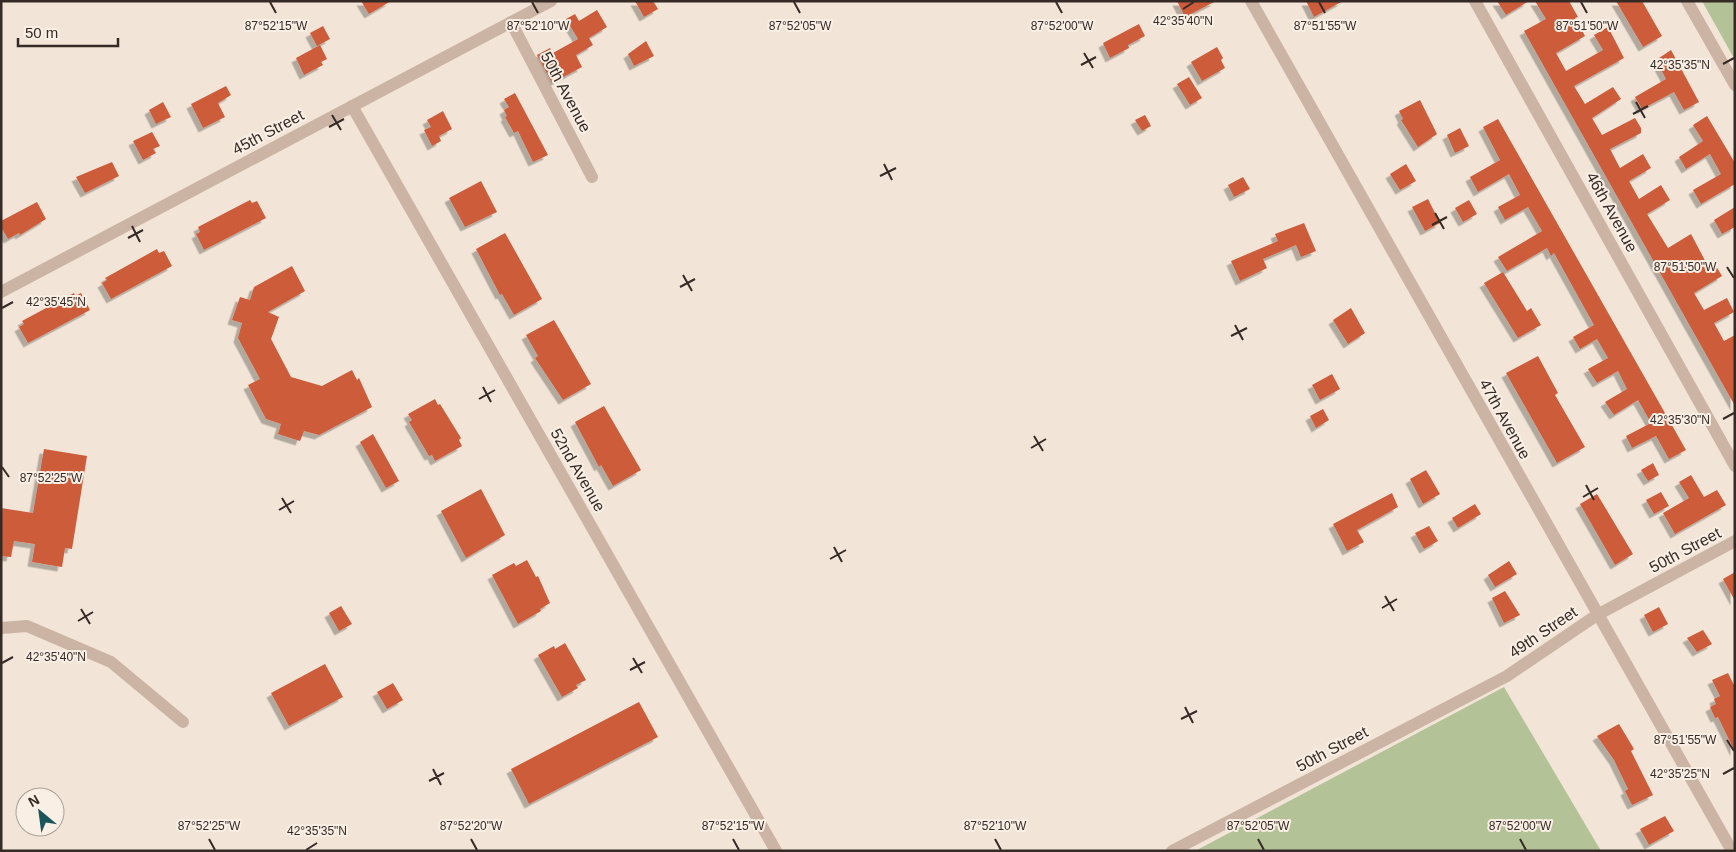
<svg xmlns="http://www.w3.org/2000/svg" width="1736" height="852" font-family="Helvetica,sans-serif">
  <style>
    .green { fill: #b4c297 }
    .building { fill: #cd5b3b; filter: url(#shadow) }
    .lines { fill: none; stroke-linecap: round; stroke-linejoin: round }
    .minor { stroke: #cbb4a3; stroke-width: 12 }
    .tertiary { stroke: #cbb4a3; stroke-width: 12 }
    .ticks { fill: none; stroke: #352a26; stroke-width: 2 }
    .labels { text-anchor: middle; dominant-baseline: central; stroke-width: 4; stroke-linejoin: round; paint-order: stroke }
    .street-label { font-size: 16px; fill: #352a26; stroke: #faefe4 }
    .ticks-label { font-size: 12px; text-anchor: middle; fill: #352a26; stroke: #faefe4; stroke-width: 4; stroke-linejoin: round; paint-order: stroke }
  </style>
  <defs>
    <filter id="shadow"><feDropShadow dx="-4.5" dy="4.5" stdDeviation="0" flood-color="#0004"/></filter>
  </defs>
  <rect width="100%" height="100%" fill="#f2e5d8"/>
  <g class="green">
    <path d="M1702,1H1735V60Z"/>
    <path d="M1504,687L1601,851H1195Z"/>
  </g>
  <g class="building">
    <path d="M361,1H391L369,14Z"/>
    <path d="M635,1H653L658,9L644,17Z"/>
    <path d="M1177,1H1216L1185,17Z"/>
    <path d="M1306,1H1343L1314,17Z"/>
    <path d="M1497,1H1529L1506,15Z"/>
    <path d="M1535,1H1569L1578,17L1575,18L1585,36L1556,53L1566,71L1603,50L1594,35L1608,27L1624,58L1574,86L1585,104L1613,87L1621,99L1592,118L1602,135L1635,118L1641,128V133L1610,149L1620,168L1643,154L1651,168L1629,181L1639,199L1661,185L1670,200L1647,214L1668,248L1691,234L1710,270L1716,266L1722,276L1694,293L1704,310L1727,298L1734,312L1714,323L1724,341L1735,335V406L1524,31L1546,19Z"/>
    <path d="M1616,1H1642L1662,36L1643,47Z"/>
    <path d="M597,10L607,27L589,38L593,45L576,55L582,67L552,83L537,55L550,48L553,53L578,39L566,19L575,14L579,21Z"/>
    <path d="M1139,24L1145,36L1128,45L1129,48L1110,58L1103,43Z"/>
    <path d="M323,26L330,39L317,46L310,33Z"/>
    <path d="M646,41L654,56L634,66L628,54Z"/>
    <path d="M320,45L327,59L321,62L323,65L304,75L296,58Z"/>
    <path d="M1217,47L1223,58L1221,60L1225,68L1202,81L1191,62Z"/>
    <path d="M1671,50L1699,102L1684,110L1674,92L1642,109L1635,97L1666,79L1656,60Z"/>
    <path d="M1189,77L1202,98L1190,105L1177,84Z"/>
    <path d="M226,86L231,95L218,103L225,117L203,128L191,104Z"/>
    <path d="M515,93L548,155L533,162L518,131L514,133L505,117L507,116L504,110L509,107L504,99Z"/>
    <path d="M1420,100L1437,134L1418,147L1401,120L1403,119L1399,111Z"/>
    <path d="M163,102L171,117L156,124L149,110Z"/>
    <path d="M443,111L452,129L439,136L441,141L432,146L424,130L431,127L427,120Z"/>
    <path d="M1145,115L1151,126L1142,131L1135,120Z"/>
    <path d="M1707,116L1735,163V184L1701,204L1693,190L1721,174L1710,154L1686,169L1679,157L1703,141L1693,125Z"/>
    <path d="M1498,119L1686,450L1669,459L1656,436L1632,448L1626,436L1651,423L1638,400L1614,415L1605,402L1627,389L1618,371L1597,383L1588,369L1608,358L1597,339L1580,349L1573,337L1594,325L1554,253L1551,256L1547,248L1507,271L1498,257L1542,231L1528,207L1505,220L1498,207L1520,195L1509,174L1478,192L1470,177L1500,160L1483,127Z"/>
    <path d="M1460,128L1469,146L1455,153L1447,135Z"/>
    <path d="M152,132L160,146L153,149L156,153L143,160L133,141Z"/>
    <path d="M112,162L119,176L85,193L76,177Z"/>
    <path d="M1406,164L1416,181L1400,190L1390,174Z"/>
    <path d="M1243,177L1250,189L1234,197L1228,185Z"/>
    <path d="M481,181L497,212L465,227L449,198Z"/>
    <path d="M1428,199L1440,223L1425,231L1412,207Z"/>
    <path d="M250,200L252,203L257,201L266,218L204,250L196,234L200,232L198,227Z"/>
    <path d="M1469,200L1477,214L1463,222L1455,208Z"/>
    <path d="M37,202L46,219L20,235L19,233L8,239L1,227V221Z"/>
    <path d="M1735,207V227L1722,234L1714,220Z"/>
    <path d="M1304,223L1316,251L1301,257L1296,245L1263,259L1267,268L1240,281L1231,261L1278,241L1275,234Z"/>
    <path d="M505,233L542,299L514,315L502,294L500,295L476,249Z"/>
    <path d="M157,249L159,253L164,251L172,266L111,299L102,283L107,280L105,278Z"/>
    <path d="M292,266L305,291L268,312L279,317L271,339L291,377L322,386L352,370L357,380L359,378L372,407L319,435L304,431L300,441L278,434L281,424L266,419L248,385L260,379L238,338L242,323L232,320L240,297L250,300L254,287Z"/>
    <path d="M1503,272L1527,311L1531,308L1541,325L1518,338L1484,283Z"/>
    <path d="M74,293L75,296L81,293L90,310L28,343L19,327L24,324L22,321Z"/>
    <path d="M1351,308L1365,333L1348,344L1333,320Z"/>
    <path d="M554,320L591,384L563,400L535,358L538,356L526,335Z"/>
    <path d="M1538,356L1558,393L1555,395L1585,447L1557,463L1506,373Z"/>
    <path d="M1332,374L1340,389L1320,400L1312,385Z"/>
    <path d="M435,399L438,405L440,404L461,438L459,440L462,446L435,461L432,455L429,456L409,422L412,420L408,414Z"/>
    <path d="M604,406L641,470L613,486L601,465L599,467L575,422Z"/>
    <path d="M1323,409L1329,420L1316,428L1310,416Z"/>
    <path d="M373,434L399,481L386,488L360,442Z"/>
    <path d="M44,449L87,456L72,549L65,548L62,567L32,562L35,544L14,541L11,557L1,556V508L33,513Z"/>
    <path d="M1653,463L1659,475L1648,481L1641,470Z"/>
    <path d="M1426,470L1440,494L1423,504L1410,479Z"/>
    <path d="M1691,475L1704,497L1717,490L1726,505L1675,534L1663,513L1689,498L1679,482Z"/>
    <path d="M481,489L505,535L466,558L441,511Z"/>
    <path d="M1661,492L1669,506L1654,514L1646,500Z"/>
    <path d="M1392,493L1398,507L1357,530L1364,542L1347,551L1333,524Z"/>
    <path d="M1597,494L1633,554L1615,565L1580,504Z"/>
    <path d="M1475,504L1481,514L1458,528L1452,518Z"/>
    <path d="M1429,526L1438,541L1424,549L1415,533Z"/>
    <path d="M527,560L536,577L538,576L550,603L540,609L541,611L518,624L492,575L514,563L516,566Z"/>
    <path d="M1509,561L1517,574L1495,587L1488,575Z"/>
    <path d="M1735,572V601L1723,579Z"/>
    <path d="M1505,591L1520,615L1504,623L1492,598Z"/>
    <path d="M341,606L352,624L339,631L329,613Z"/>
    <path d="M1659,607L1668,624L1653,632L1644,615Z"/>
    <path d="M1703,630L1712,644L1697,652L1687,638Z"/>
    <path d="M565,643L586,680L576,685L578,688L562,697L538,655L554,646L555,649Z"/>
    <path d="M325,664L343,697L289,726L271,693Z"/>
    <path d="M1728,673L1735,687V752L1718,717L1715,718L1710,707L1716,704L1714,699L1720,696L1712,680Z"/>
    <path d="M393,683L403,700L387,709L377,692Z"/>
    <path d="M639,702L658,737L529,804L511,769Z"/>
    <path d="M1619,724L1634,749L1631,751L1653,795L1632,805L1625,791L1628,789L1614,760L1597,736Z"/>
    <path d="M1665,816L1674,831L1649,845L1640,829Z"/>
  </g>
  <g class="lines">
    <g class="minor">
      <path d="M1475,1L1735,466"/>
      <path d="M1687,1L1735,85"/>
      <path d="M511,22L592,177"/>
      <path d="M352,106L776,851"/>
      <path d="M1,628L27,626L111,662L183,722"/>
      <path d="M1172,851L1507,676L1597,615L1735,541"/>
    </g>
    <g class="tertiary">
      <path d="M1251,1L1732,851"/>
      <path d="M1,292L551,1"/>
    </g>
  </g>
  <path class="ticks" d="M270,2L276,13M532,2L538,13M794,2L800,13M1056,2L1062,13M1319,2L1325,13M1581,2L1587,13M1183,9L1194,2M1084,53L1093,68M1723,64L1734,58M1081,65L1096,57M1636,102L1645,118M1633,114L1648,106M332,115L341,130M329,127L344,119M884,164L892,180M880,176L896,168M1435,213L1444,229M1432,225L1447,217M132,226L140,242M128,238L143,230M1727,267L1734,278M683,275L692,291M680,287L695,279M2,308L13,302M1235,325L1243,340M1231,336L1247,328M483,387L491,402M479,399L495,390M1723,419L1734,413M1034,436L1043,451M1031,448L1046,439M2,467L9,477M1586,485L1594,500M1583,497L1598,488M282,498L291,513M279,510L294,501M834,547L842,562M830,559L846,550M1385,596L1394,611M1382,608L1397,599M81,609L90,624M78,621L93,612M633,658L642,673M2,663L13,657M630,670L645,662M1185,707L1193,723M1181,719L1197,711M1727,740L1734,751M433,769L441,785M1723,774L1734,768M429,781L444,773M209,839L215,850M471,839L477,850M733,839L739,850M995,839L1001,850M1258,839L1264,850M1520,839L1526,850M306,850L317,843"/>
  <g class="labels">
    <g class="street-label">
      <text transform="translate(566 92) rotate(62)">50th Avenue</text>
      <text transform="translate(268 132) rotate(-28)">45th Street</text>
      <text transform="translate(1612 212) rotate(61)">46th Avenue</text>
      <text transform="translate(1505 419) rotate(61)">47th Avenue</text>
      <text transform="translate(578 470) rotate(60)">52nd Avenue</text>
      <text transform="translate(1685 550) rotate(-28)">50th Street</text>
      <text transform="translate(1543 632) rotate(-34)">49th Street</text>
      <text transform="translate(1332 749) rotate(-28)">50th Street</text>
    </g>
  </g>
  <g class="ticks-label">
    <text x="1183" y="25">42°35'40"N</text>
    <text x="276" y="30">87°52'15"W</text>
    <text x="538" y="30">87°52'10"W</text>
    <text x="800" y="30">87°52'05"W</text>
    <text x="1062" y="30">87°52'00"W</text>
    <text x="1325" y="30">87°51'55"W</text>
    <text x="1587" y="30">87°51'50"W</text>
    <text x="1680" y="69">42°35'35"N</text>
    <text x="1685" y="271">87°51'50"W</text>
    <text x="56" y="306">42°35'45"N</text>
    <text x="1680" y="424">42°35'30"N</text>
    <text x="51" y="482">87°52'25"W</text>
    <text x="56" y="661">42°35'40"N</text>
    <text x="1685" y="744">87°51'55"W</text>
    <text x="1680" y="778">42°35'25"N</text>
    <text x="209" y="830">87°52'25"W</text>
    <text x="471" y="830">87°52'20"W</text>
    <text x="733" y="830">87°52'15"W</text>
    <text x="995" y="830">87°52'10"W</text>
    <text x="1258" y="830">87°52'05"W</text>
    <text x="1520" y="830">87°52'00"W</text>
    <text x="317" y="835">42°35'35"N</text>
  </g>
  <rect width="1736" height="852" fill="none" stroke="#352a26" stroke-width="5"/>
  <g transform="translate(40 812) rotate(331)"><circle r="24" fill="#faefe4" stroke="#aba098"/>
  <path d="M0-4L9 19L0 12L-9 19Z" fill="#195659"/>
  <text y="-8" font-size="14" font-weight="bold" text-anchor="middle" fill="#352a26">N</text>
  </g>
  <path d="M18 38v8h100v-8" fill="none" stroke="#352a26" stroke-width="2.5"/>
  <text x="25" y="38" font-size="15" fill="#352a26" stroke="#faefe4" stroke-width="4" paint-order="stroke">50 m</text>
</svg>
